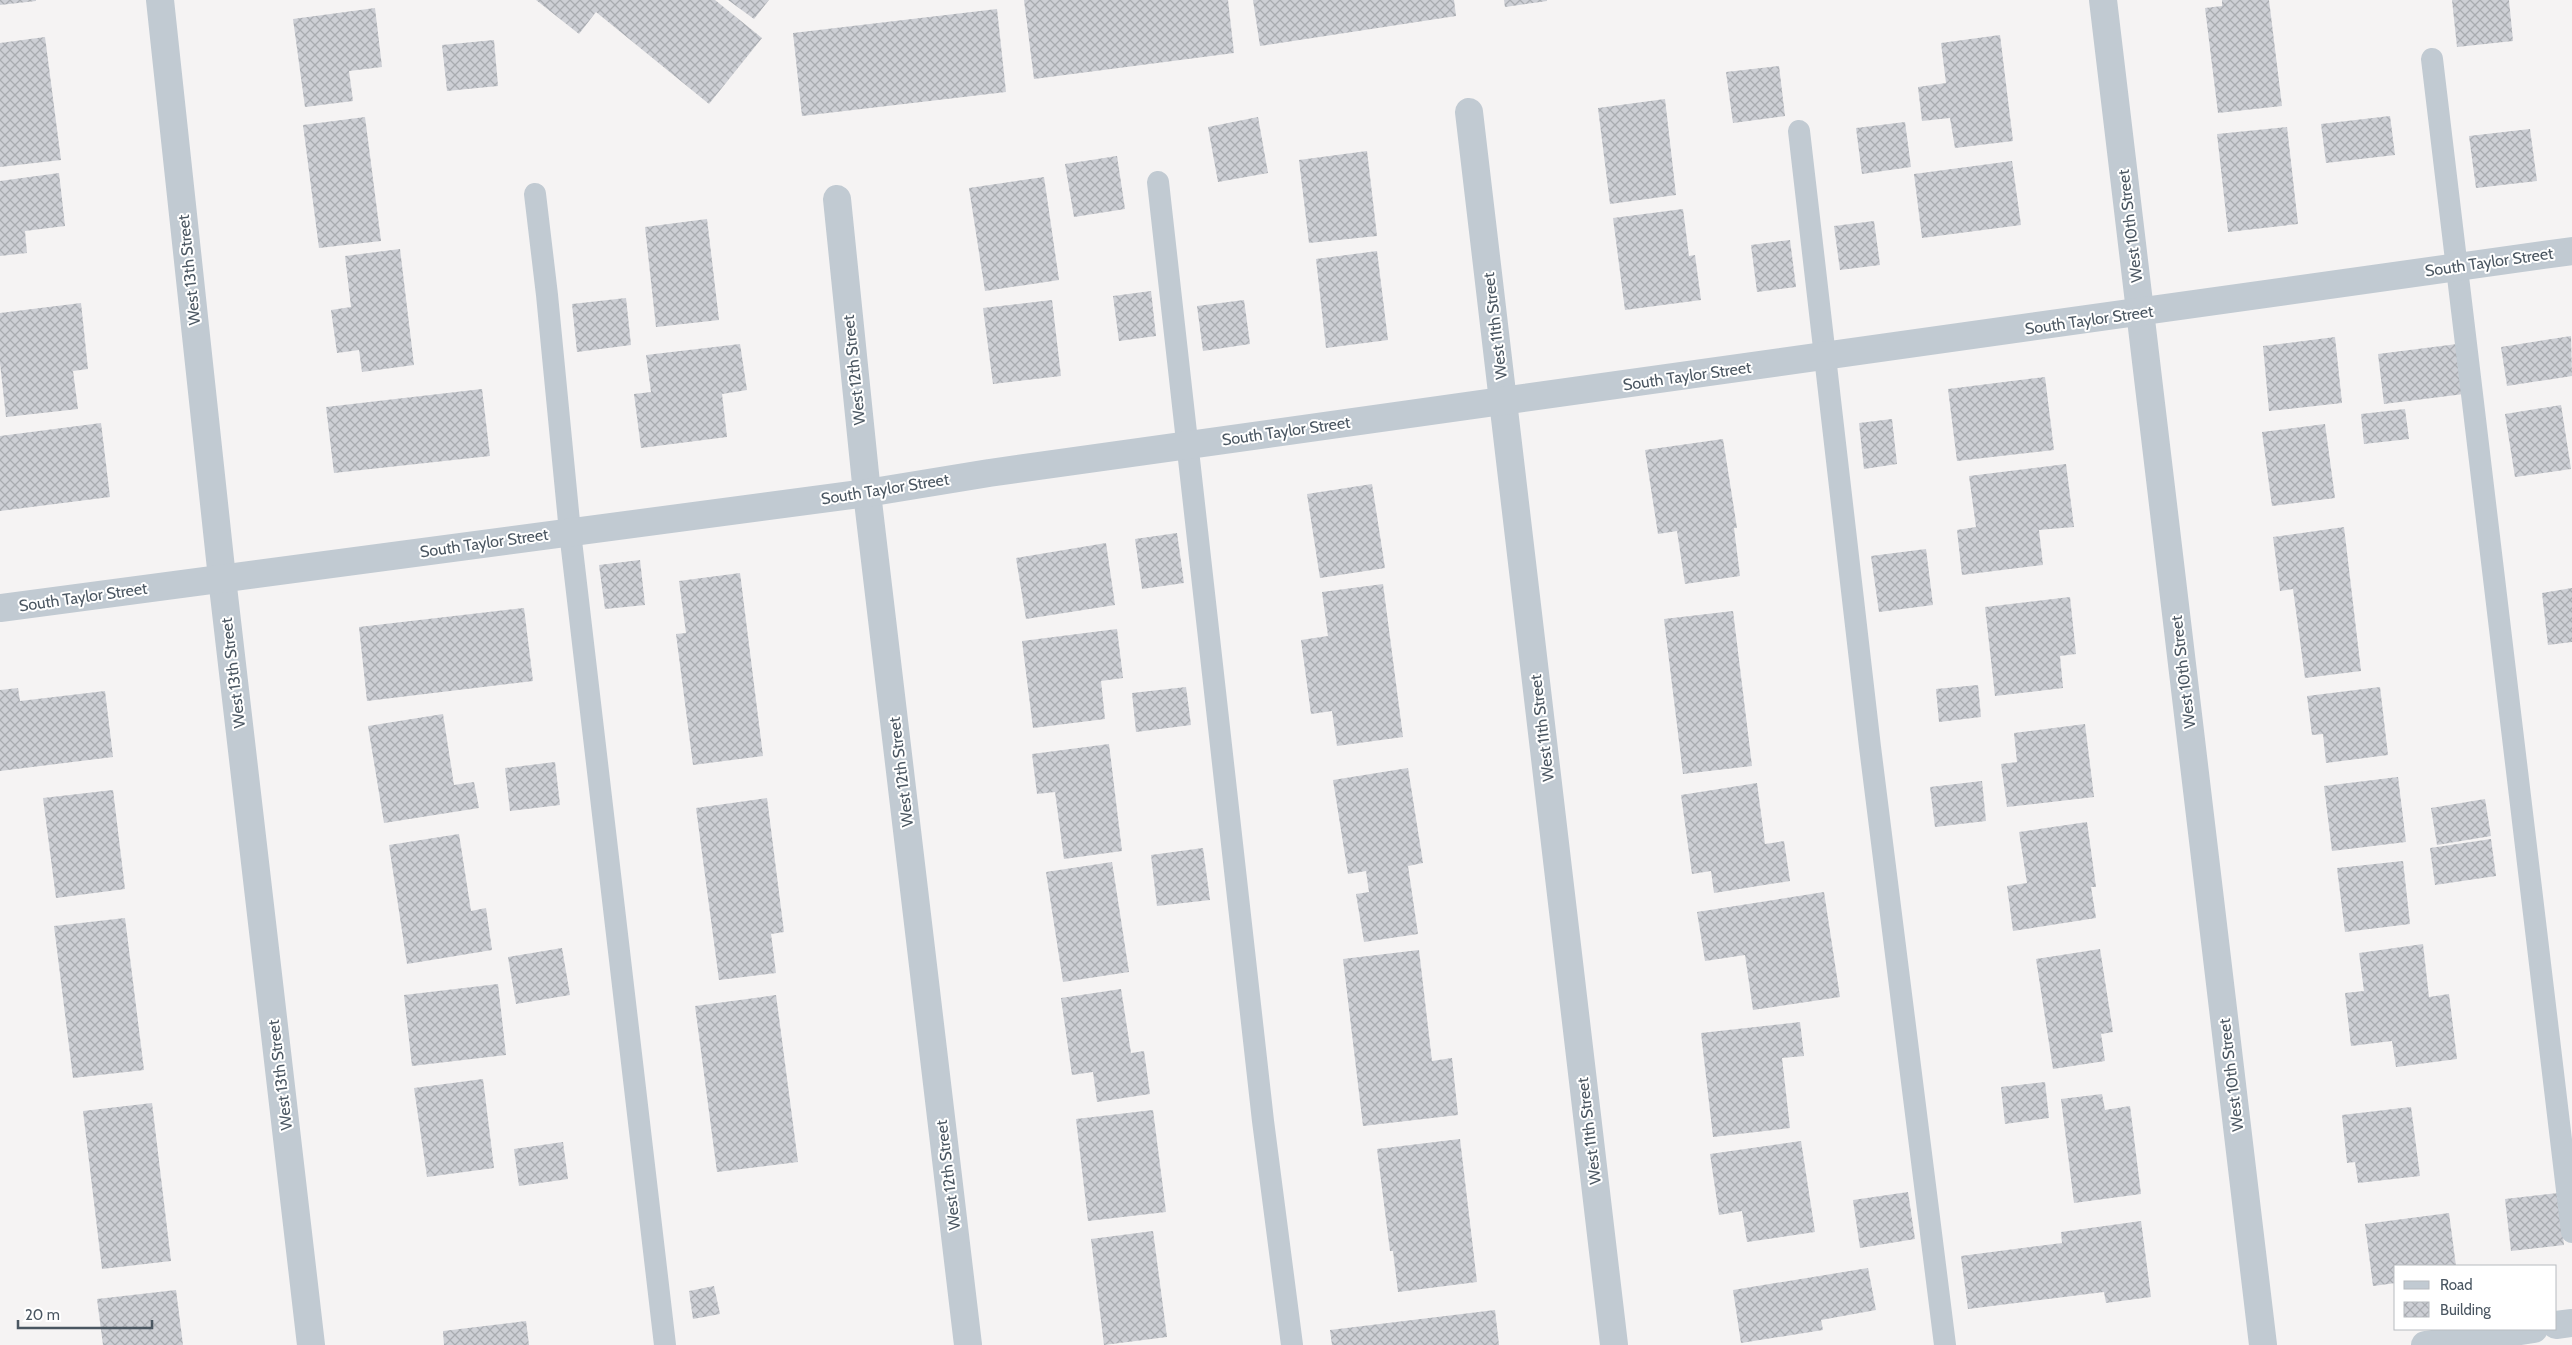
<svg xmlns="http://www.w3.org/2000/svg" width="2572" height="1345" font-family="Cabin,sans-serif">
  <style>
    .building { fill: url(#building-cross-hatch) }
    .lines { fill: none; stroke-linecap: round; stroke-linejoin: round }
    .service { stroke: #c1cad2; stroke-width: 22 }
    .minor { stroke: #c1cad2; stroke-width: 28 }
    .labels { text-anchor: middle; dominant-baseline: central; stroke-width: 4; stroke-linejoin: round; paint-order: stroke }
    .street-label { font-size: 16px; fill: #4a5661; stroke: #fff }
  </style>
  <defs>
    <pattern id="building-cross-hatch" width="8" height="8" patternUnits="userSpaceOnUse" patternTransform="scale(1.25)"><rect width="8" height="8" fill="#cdcfd5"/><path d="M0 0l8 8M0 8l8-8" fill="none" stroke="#a8abb0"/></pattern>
  </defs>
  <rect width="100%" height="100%" fill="#f5f3f3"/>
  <g class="building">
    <path d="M0,0H36V1L0,5Z"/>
    <path d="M536,0H715L762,38L709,104L596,12L579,34Z"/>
    <path d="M728,0H769L754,19Z"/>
    <path d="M1024,0H1228L1234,53L1034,79Z"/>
    <path d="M1253,0H1454L1456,16L1260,46Z"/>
    <path d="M1504,0H1547V1L1505,7Z"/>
    <path d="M2222,0H2269L2282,106L2218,113L2205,8L2222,6Z"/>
    <path d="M2452,0H2509L2513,41L2457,47Z"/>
    <path d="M375,8L382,67L349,71L353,101L305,107L293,19Z"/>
    <path d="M997,9L1006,92L802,116L793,33Z"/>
    <path d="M2000,35L2013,141L1955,148L1950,118L1922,121L1918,87L1946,83L1941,43Z"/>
    <path d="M45,37L61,160L0,167V43Z"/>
    <path d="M494,40L498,86L447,91L442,45Z"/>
    <path d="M1779,66L1785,116L1733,123L1726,72Z"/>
    <path d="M1665,99L1676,195L1610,204L1598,108Z"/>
    <path d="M2390,116L2395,155L2326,163L2321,124Z"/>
    <path d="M365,117L381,241L319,248L303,125Z"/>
    <path d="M1258,117L1268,173L1218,182L1208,127Z"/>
    <path d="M1905,122L1911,167L1862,174L1856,128Z"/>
    <path d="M2287,127L2298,224L2228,232L2217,134Z"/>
    <path d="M2530,129L2537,181L2476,188L2469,136Z"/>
    <path d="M1367,151L1377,236L1309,243L1299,160Z"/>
    <path d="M1117,156L1125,209L1074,217L1065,164Z"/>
    <path d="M2012,161L2021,225L1922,238L1914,174Z"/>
    <path d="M59,173L65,226L25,231L27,253L0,256V181Z"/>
    <path d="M1044,177L1059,280L985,291L969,188Z"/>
    <path d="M1683,209L1689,256L1695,255L1701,300L1625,310L1613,218Z"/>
    <path d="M707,219L719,320L656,327L645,227Z"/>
    <path d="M1874,221L1880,265L1840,270L1834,226Z"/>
    <path d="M1790,240L1796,287L1757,292L1751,245Z"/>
    <path d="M400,249L414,365L362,372L359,350L337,353L331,310L351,307L345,256Z"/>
    <path d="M1377,251L1388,340L1326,348L1316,259Z"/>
    <path d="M1151,291L1156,336L1119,341L1113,296Z"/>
    <path d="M626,298L631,345L577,352L572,304Z"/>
    <path d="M1052,300L1061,376L993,384L983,308Z"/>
    <path d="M1244,300L1250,344L1203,351L1197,306Z"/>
    <path d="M81,303L88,369L73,371L78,409L6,417L0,363V313Z"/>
    <path d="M2571,336L2572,376L2507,386L2501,347Z"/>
    <path d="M2335,337L2342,403L2269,411L2263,346Z"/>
    <path d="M740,344L747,390L722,394L727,437L641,448L634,394L651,392L646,355Z"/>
    <path d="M2457,344L2464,394L2384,404L2378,354Z"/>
    <path d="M2045,377L2054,450L1957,461L1948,389Z"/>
    <path d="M482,389L490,456L334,473L326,407Z"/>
    <path d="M2561,405L2571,469L2515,477L2505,414Z"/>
    <path d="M2405,409L2409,439L2364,444L2361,414Z"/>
    <path d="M1892,419L1897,464L1864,469L1859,423Z"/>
    <path d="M101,423L110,497L0,511V436Z"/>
    <path d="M2325,424L2335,498L2272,506L2262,432Z"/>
    <path d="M1723,439L1737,528H1734L1740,576L1685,584L1677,531L1658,534L1645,450Z"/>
    <path d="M2066,464L2074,527L2039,530L2043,565L1962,575L1957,530L1976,527L1969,476Z"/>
    <path d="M1372,484L1385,568L1320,578L1307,494Z"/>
    <path d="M2344,527L2361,671L2305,678L2293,589L2280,591L2273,537Z"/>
    <path d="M1177,533L1184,583L1142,589L1135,539Z"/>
    <path d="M1106,543L1115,605L1026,619L1016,558Z"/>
    <path d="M1926,549L1933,605L1879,612L1871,556Z"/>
    <path d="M640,560L645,605L605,609L599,565Z"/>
    <path d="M740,573L763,756L693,765L676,634L686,633L679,581Z"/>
    <path d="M1383,584L1403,737L1337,746L1332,711L1311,714L1301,640L1328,636L1322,592Z"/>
    <path d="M2572,588V642L2548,645L2542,593Z"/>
    <path d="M2070,597L2076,654L2060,656L2063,688L1995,696L1985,607Z"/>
    <path d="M524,608L533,681L367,701L359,627Z"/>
    <path d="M1733,611L1752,766L1683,774L1664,619Z"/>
    <path d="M1117,629L1123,678L1101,681L1105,719L1033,728L1022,641Z"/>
    <path d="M1978,685L1981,717L1939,722L1936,689Z"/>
    <path d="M1186,687L1191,725L1136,732L1132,693Z"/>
    <path d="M2380,687L2388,755L2326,763L2323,734L2312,735L2307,696Z"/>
    <path d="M18,688L20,701L105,691L113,757L0,771V690Z"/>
    <path d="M443,714L454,785L474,782L479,808L384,823L368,726Z"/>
    <path d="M2085,724L2094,797L2007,807L2001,764L2017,762L2014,733Z"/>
    <path d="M1109,744L1122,851L1064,859L1055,792L1037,794L1032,754Z"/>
    <path d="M555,762L560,805L510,811L505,768Z"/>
    <path d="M1408,768L1423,863L1408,866L1418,934L1364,942L1356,894L1369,892L1366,871L1348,874L1333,780Z"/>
    <path d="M2398,777L2406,842L2332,851L2324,786Z"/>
    <path d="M1982,781L1986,821L1935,827L1930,787Z"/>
    <path d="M1757,783L1765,844L1784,841L1790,881L1714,893L1711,871L1692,874L1681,795Z"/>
    <path d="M113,790L125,889L56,898L43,798Z"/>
    <path d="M767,798L784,932L771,934L776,973L719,980L696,808Z"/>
    <path d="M2485,799L2491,836L2437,845L2431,808Z"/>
    <path d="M2087,822L2096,887H2091L2096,918L2013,931L2007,886L2027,883L2019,832Z"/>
    <path d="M459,834L471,911L486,908L492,950L407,964L389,845Z"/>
    <path d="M2491,839L2496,876L2435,885L2430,848Z"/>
    <path d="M1203,848L1210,900L1157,906L1151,855Z"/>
    <path d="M2403,861L2410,924L2345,932L2337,868Z"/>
    <path d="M1112,862L1129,972L1063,982L1046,872Z"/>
    <path d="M1824,892L1840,997L1753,1010L1745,955L1705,961L1697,912Z"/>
    <path d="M125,918L144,1070L73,1078L54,926Z"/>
    <path d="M2423,944L2429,997L2449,994L2457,1059L2396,1067L2392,1041L2351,1046L2345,993L2364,991L2359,953Z"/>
    <path d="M562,948L570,995L516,1004L508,957Z"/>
    <path d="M2100,949L2113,1032L2101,1034L2105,1061L2053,1069L2036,959Z"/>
    <path d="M1419,950L1432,1061L1452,1058L1458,1115L1363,1126L1343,959Z"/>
    <path d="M498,984L506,1055L412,1066L404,995Z"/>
    <path d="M1121,989L1131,1053L1144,1051L1150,1094L1097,1102L1093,1072L1072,1075L1061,998Z"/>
    <path d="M776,995L798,1162L717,1172L695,1006Z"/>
    <path d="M1800,1022L1804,1056L1782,1058L1790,1128L1713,1137L1701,1033Z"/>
    <path d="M483,1079L494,1168L427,1177L414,1088Z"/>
    <path d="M2045,1082L2049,1118L2005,1124L2001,1087Z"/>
    <path d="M2102,1094L2105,1110L2130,1106L2141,1194L2074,1203L2061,1099Z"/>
    <path d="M152,1103L171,1261L102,1269L83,1111Z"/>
    <path d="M2411,1107L2420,1176L2358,1183L2355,1162L2347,1163L2342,1115Z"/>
    <path d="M1153,1110L1166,1212L1088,1221L1076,1119Z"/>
    <path d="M1460,1139L1477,1282L1398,1292L1393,1251H1390L1377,1149Z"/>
    <path d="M1801,1141L1815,1232L1747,1242L1742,1211L1719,1215L1710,1154Z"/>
    <path d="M563,1142L568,1179L519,1186L514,1149Z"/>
    <path d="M1908,1192L1915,1239L1860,1248L1853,1200Z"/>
    <path d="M2558,1193L2564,1245L2511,1251L2505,1199Z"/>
    <path d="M2449,1213L2456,1266H2396V1283L2373,1286L2365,1224Z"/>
    <path d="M2141,1221L2151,1297L2106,1303L2104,1292L1968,1309L1961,1256L2062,1243L2061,1232Z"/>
    <path d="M1153,1231L1167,1337L1104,1345L1091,1239Z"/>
    <path d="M1868,1268L1876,1310L1821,1320L1823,1330L1741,1343L1733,1290Z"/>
    <path d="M714,1286L720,1314L693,1319L689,1291Z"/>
    <path d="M176,1290L183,1345H103L97,1299Z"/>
    <path d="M1495,1310L1499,1345H1332L1330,1330Z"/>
    <path d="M526,1321L529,1345H444L443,1331Z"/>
  </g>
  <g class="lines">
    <g class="service">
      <path d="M2432,59L2572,1232"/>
      <path d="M1799,131L1870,747L1945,1345"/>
      <path d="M1158,182L1263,1121L1292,1345"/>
      <path d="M535,194L547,295L570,532L665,1345"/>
    </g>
    <g class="minor">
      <path d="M160,0L222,578L311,1345"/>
      <path d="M2103,0L2263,1345"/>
      <path d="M1469,112L1614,1345"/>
      <path d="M837,199L867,493L968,1345"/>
      <path d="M0,608L867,493L989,473L2572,251"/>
      <path d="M2556,1325L2572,1323"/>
      <path d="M2425,1345L2534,1329"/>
    </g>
  </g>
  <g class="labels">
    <g class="street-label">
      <text transform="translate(2130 226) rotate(-97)">West 10th Street</text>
      <text transform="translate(2489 262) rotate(-8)">South Taylor Street</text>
      <text transform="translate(189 270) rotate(-96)">West 13th Street</text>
      <text transform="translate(2089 320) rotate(-8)">South Taylor Street</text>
      <text transform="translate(1495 326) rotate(-97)">West 11th Street</text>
      <text transform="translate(854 370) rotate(-96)">West 12th Street</text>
      <text transform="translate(1687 376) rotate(-8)">South Taylor Street</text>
      <text transform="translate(1286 431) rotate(-8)">South Taylor Street</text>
      <text transform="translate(885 489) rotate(-9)">South Taylor Street</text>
      <text transform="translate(484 543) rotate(-8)">South Taylor Street</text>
      <text transform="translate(83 597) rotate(-8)">South Taylor Street</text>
      <text transform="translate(2183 672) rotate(-97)">West 10th Street</text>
      <text transform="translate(233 673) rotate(-97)">West 13th Street</text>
      <text transform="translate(1542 728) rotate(-97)">West 11th Street</text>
      <text transform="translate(901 772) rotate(-97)">West 12th Street</text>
      <text transform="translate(280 1075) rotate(-97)">West 13th Street</text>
      <text transform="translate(2231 1075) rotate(-97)">West 10th Street</text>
      <text transform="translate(1589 1131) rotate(-97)">West 11th Street</text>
      <text transform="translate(948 1175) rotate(-97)">West 12th Street</text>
    </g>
  </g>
  <rect x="2394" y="1265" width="162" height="65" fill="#ffffff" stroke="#b7bbc0"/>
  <rect x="2404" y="1281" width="25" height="8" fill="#c1cad2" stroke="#b7bbc0"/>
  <text x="2440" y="1290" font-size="15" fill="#4a5661">Road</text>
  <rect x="2404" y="1302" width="25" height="15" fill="url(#building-cross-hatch)" stroke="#b7bbc0"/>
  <text x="2440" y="1315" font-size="15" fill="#4a5661">Building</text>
  <path d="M18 1320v8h134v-8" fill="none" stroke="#4a5661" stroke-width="2.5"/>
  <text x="25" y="1320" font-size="15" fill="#4a5661" stroke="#ffffff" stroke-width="4" paint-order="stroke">20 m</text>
</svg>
